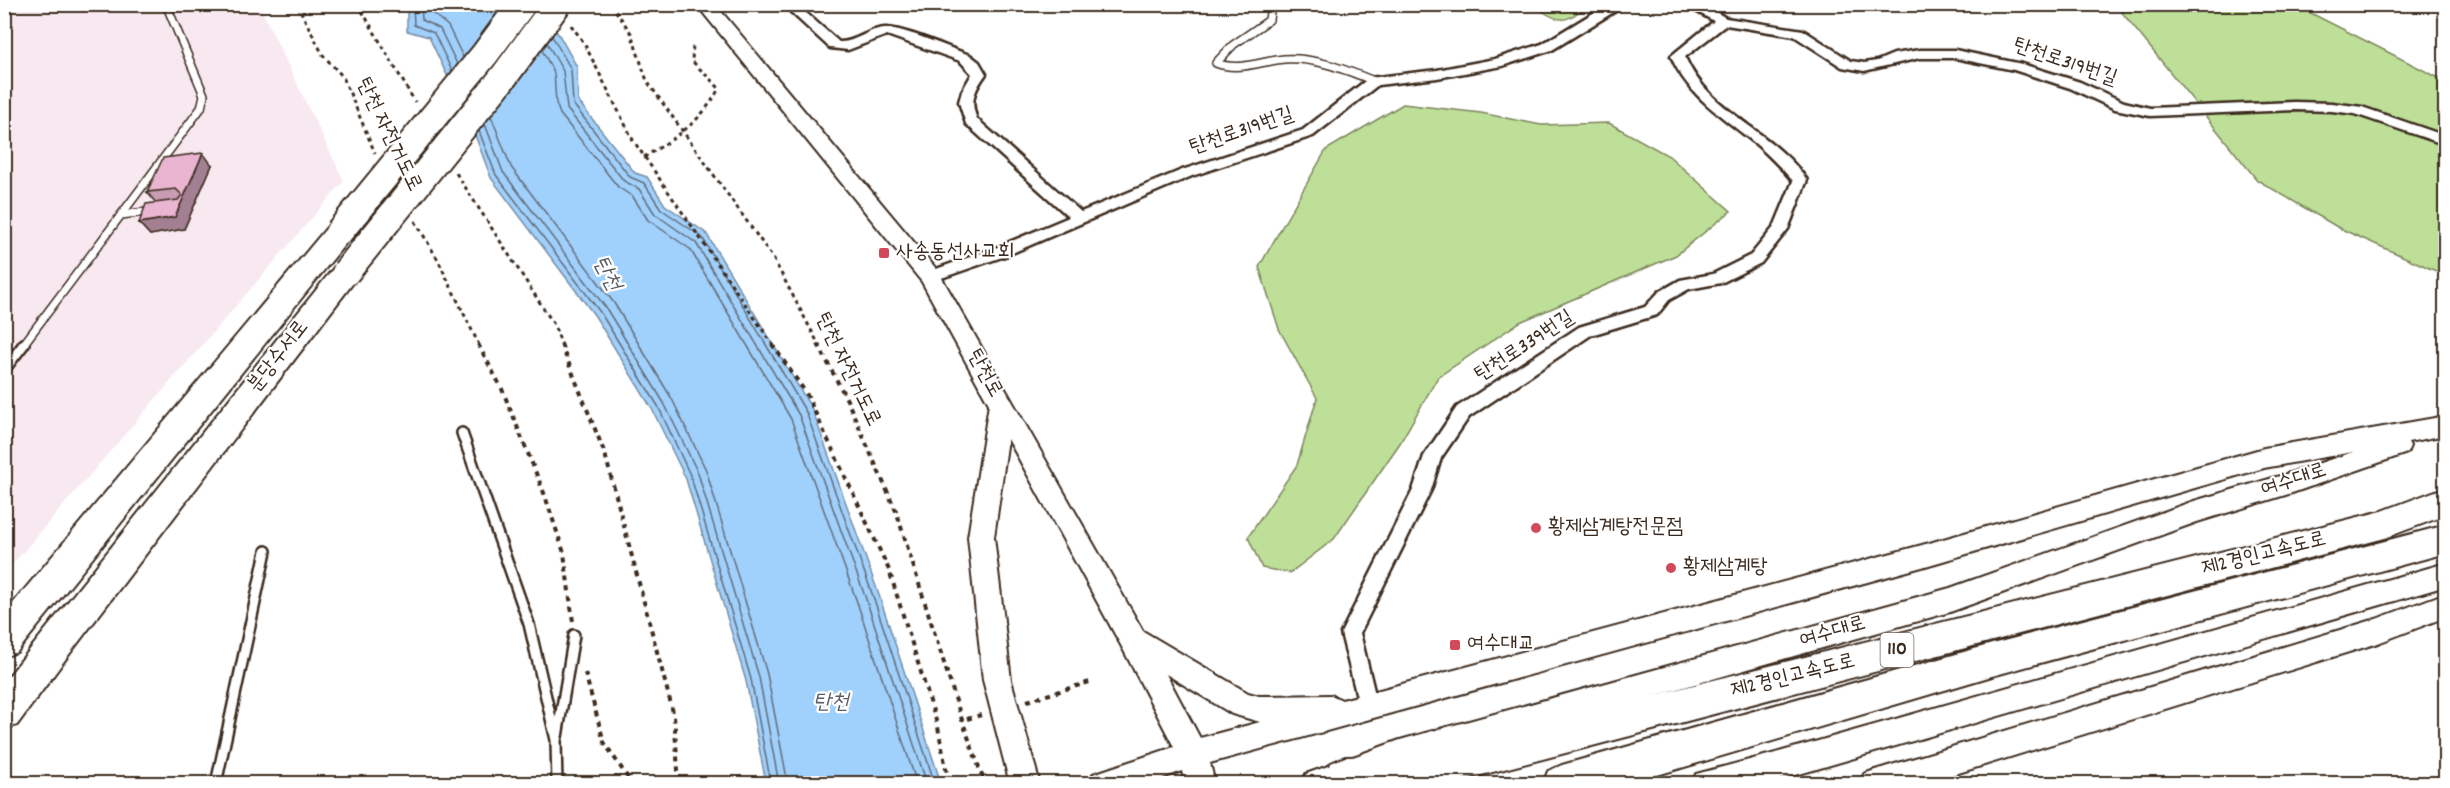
<svg xmlns="http://www.w3.org/2000/svg" width="2450" height="788" font-family="Dekko,'Poor Story',sans-serif">
  <style>
    .built { fill: #f8e9f1 }
    .green { fill: #bddf98; stroke: #7c845b; stroke-width: 1.5 }
    .water { fill: #a0d0fc; stroke: #788ea3; stroke-width: 1.5 }
    .lines { fill: none; stroke-linecap: round; stroke-linejoin: round }
    .shore { stroke: #636c77; stroke-width: 1.5 }
    .lane-far1-casing { stroke: #3b2a1e; stroke-width: 10 }
    .lane-casing { stroke: #3b2a1e; stroke-width: 14 }
    .street-casing { stroke: #3b2a1e; stroke-width: 5 }
    .secondary-casing { stroke: #3b2a1e; stroke-width: 4 }
    .highway-casing { stroke: #3b2a1e; stroke-width: 4 }
    .path-far1 { stroke: #3b2a1e; stroke-width: 3; stroke-dasharray: 4 4; stroke-linecap: butt }
    .path { stroke: #3b2a1e; stroke-width: 4; stroke-dasharray: 5 5; stroke-linecap: butt }
    .lane-far1 { stroke: #fff; stroke-width: 7 }
    .lane { stroke: #fff; stroke-width: 9 }
    .street { fill: #fff; fill-rule: evenodd }
    .secondary { fill: #fff; fill-rule: evenodd }
    .highway { fill: #fff; fill-rule: evenodd }
    .highway-bridge-casing { stroke: #3b2a1e; stroke-width: 31; stroke-linecap: butt }
    .highway-bridge { stroke: #fff; stroke-width: 27 }
    .wall { fill: #c89cb3; stroke: #3b2a1e; stroke-width: 1.5 }
    .shaded-wall { fill: #a37f92; stroke: #3b2a1e; stroke-width: 1.5 }
    .building { fill: #e9b5d0; stroke: #3b2a1e; stroke-width: 1.5 }
    .poi-dot { fill: #d1495b; stroke: #fff; stroke-width: 2 }
    .labels { text-anchor: middle; dominant-baseline: central; stroke-width: 4.5; stroke-linejoin: round; paint-order: stroke }
    .shield { fill: #fff; stroke: #766a62; stroke-width: 1.5 }
    .shield-label { font-size: 20px; font-weight: bold; fill: #3b2a1e }
    .street-label { font-size: 21px; fill: #3b2a1e; stroke: #fff }
    .poi-label { font-size: 21px; fill: #3b2a1e; stroke: #fff; text-anchor: start }
    .water-label { font-size: 22px; font-style: italic; fill: #595c61; stroke: #fff }
  </style>
  <rect width="100%" height="100%" fill="#fff"/>
  <filter id="ink" filterUnits="userSpaceOnUse"><feTurbulence type="fractalNoise" baseFrequency=".0167" numOctaves="2"/><feDisplacementMap in="SourceGraphic" scale="12" xChannelSelector="R" yChannelSelector="G"/><feConvolveMatrix kernelMatrix="1 2 1 2 8 2 1 2 1" color-interpolation-filters="sRGB"/></filter>
  <g filter="url(#ink)">
    <path class="built" d="M5,5H259L344,181L5,573Z"/>
    <g class="green">
      <path d="M1540,5V4L1587,5C1570,20 1563,25 1542,11Z"/>
      <path d="M2116,5H2295L2445,81V275L2339,228L2257,180Z"/>
      <path d="M1403,104L1481,113L1541,125L1609,123L1669,156L1731,211L1676,255L1520,322L1438,377L1400,443L1334,539L1290,573L1262,568L1248,537L1297,465L1317,398L1279,329L1259,267L1326,150Z"/>
    </g>
    <path class="water" d="M407,5H536L559,35L577,67L578,101L635,173L647,177L665,205L706,233L812,409L879,595L941,783H766L746,681L686,479L652,409L595,316L491,178L475,135L429,37L407,31Z"/>
    <g class="lines">
      <g class="shore">
        <path d="M413,4L414,25L434,33L452,71"/>
        <path d="M421,4L422,20L440,29L457,64"/>
        <path d="M431,4L432,13L448,26L463,57"/>
        <path d="M552,36L571,69L573,104L630,177L644,183L661,209L702,237L806,412L873,596L935,784"/>
        <path d="M547,43L563,71L567,109L624,181L639,189L655,214L696,243L799,415L866,599L927,784"/>
        <path d="M542,50L554,73L556,103L560,114L618,187L633,197L648,220L690,249L791,419L857,602L917,784"/>
        <path d="M491,116L511,167L614,303L672,399L706,470L767,674L788,784"/>
        <path d="M485,124L503,172L606,308L664,403L698,473L759,677L779,784"/>
        <path d="M479,131L496,175L600,312L658,406L691,477L751,679L771,784"/>
      </g>
      <g class="lane-far1-casing">
        <g id="lane-far1">
          <path d="M1270,12L1269,20L1233,45L1216,63C1239,72 1261,61 1284,59C1315,57 1346,70 1374,81"/>
          <path d="M121,215L201,108L204,95L166,4"/>
          <path d="M23,345L121,215L154,211"/>
        </g>
      </g>
      <g class="lane-casing">
        <g id="lane">
          <path d="M4,370L24,344"/>
          <path d="M462,433L529,624L556,740L557,784"/>
          <path d="M557,737L574,635"/>
          <path d="M216,784L266,551"/>
        </g>
      </g>
      <g class="street-casing">
        <g id="street">
          <path d="M782,4H796L839,42C855,43 868,29 884,28C900,26 952,49 970,55L979,62L986,74C975,89 969,101 977,119L1081,212L1182,170L1303,130L1369,78L1437,70L1495,59L1542,44L1608,4H1632L1617,10L1552,50L1502,66L1437,78L1378,85L1313,136L1192,176L1005,256L930,282L925,281L922,277L925,273L995,248L1069,217L966,124L959,102L962,91L972,74L960,61L887,35L848,50L830,48Z"/>
          <path d="M1675,4H1702L1726,18L1803,30L1851,61L1864,63L1877,61L1894,54L1920,50H1955L2022,64L2080,82L2124,102L2150,108L2294,102L2332,103L2362,107L2446,136V145L2355,114L2332,111L2294,110L2150,116L2115,109L2070,88L2014,70L1955,58H1920L1864,71L1842,67L1794,36L1726,25L1685,57C1708,112 1774,131 1807,180L1788,229L1761,263L1721,283L1689,289L1669,300L1657,315L1591,335L1469,417L1441,458L1431,490L1360,633L1378,707L1375,713L1368,716L1361,713L1341,633L1413,490L1424,456L1457,407L1579,327L1645,307L1659,292L1680,280L1713,274L1751,255L1774,227L1793,181C1781,168 1770,156 1757,145C1724,117 1688,97 1671,56L1714,21L1692,9Z"/>
        </g>
      </g>
      <g class="secondary-casing">
        <g id="secondary">
          <path d="M696,4H715L938,271L1143,631L1248,693L1259,696L1331,695L1342,700L1922,545L2264,448L2446,416V435L2408,442L2410,446L2407,453L2292,493L2197,522L1950,612L1401,767L1362,784H1302L1306,774L1400,740L1950,588L2194,501L2290,473L2353,452L2264,468L1922,567L1210,763L1215,784H1185L1182,771L1147,784H1089L1093,774L1174,747L1123,649L1008,439L994,537L1011,680L1040,784H1010L983,680L968,537L989,404L922,282ZM1166,674L1232,714L1260,722L1200,738Z"/>
          <path d="M2446,563V586L1772,782L1692,784L1696,774L1772,754Z"/>
          <path d="M2446,593V617L2378,643L1923,784H1860L1864,774L1875,770L2376,619Z"/>
        </g>
      </g>
      <g class="highway-casing">
        <g id="highway">
          <path d="M339,222L349,225L353,232L349,239L17,652L4,657V614L329,225Z"/>
          <path d="M346,262L356,265L361,272L356,279L61,665L17,725L4,730V682L336,265Z"/>
          <path d="M2446,487V515L2385,538L1447,784H1329L1325,776L1331,763L1345,757L1413,756L2382,511Z"/>
          <path d="M2446,525V553L1992,676L1627,784H1543L1548,771L1562,765L1992,644Z"/>
        </g>
      </g>
      <g class="path-far1">
        <path d="M297,4L323,55L343,77L375,153"/>
        <path d="M358,4L415,102"/>
        <path d="M611,4L631,33L647,81L773,258L819,345"/>
        <path d="M571,25L584,43L633,140L773,345"/>
        <path d="M644,157C674,139 703,121 719,88L692,61L693,44"/>
        <path d="M456,173L553,323L562,345"/>
        <path d="M415,221L437,258L479,345"/>
      </g>
      <g class="path">
        <path d="M478,344L502,389L544,493L564,553L573,622"/>
        <path d="M561,344L605,454L674,716L679,784"/>
        <path d="M772,344L806,393L889,570L938,727L949,784"/>
        <path d="M818,344L847,400L896,511L962,720L985,784"/>
        <path d="M585,673L604,742L632,784"/>
        <path d="M1027,701L1093,681"/>
        <path d="M967,719L981,715"/>
      </g>
      <use href="#lane-far1" class="lane-far1"/>
      <use href="#lane" class="lane"/>
      <use href="#street" class="street"/>
      <use href="#secondary" class="secondary"/>
      <use href="#highway" class="highway"/>
      <g class="highway-bridge-casing">
        <g id="highway-bridge">
          <path d="M339,232L485,54L522,4"/>
          <path d="M346,272L505,75L557,4"/>
        </g>
      </g>
      <use href="#highway-bridge" class="highway-bridge"/>
    </g>
    <path class="wall" d="M212,165L184,229L150,235L139,223L156,203L147,192Z"/>
    <path class="shaded-wall" d="M203,153L212,165L184,229L150,235L139,223L175,217Z"/>
    <path class="building" d="M203,153L175,217L139,223L146,204L178,200L182,195L176,189L147,192L163,158Z"/>
  </g>
  <g class="poi-dot">
    <rect x="878" y="247" width="12" height="12" rx="3"/>
    <circle cx="1536" cy="528" r="6"/>
    <circle cx="1671" cy="568" r="6"/>
    <rect x="1449" y="639" width="12" height="12" rx="3"/>
  </g>
  <g class="labels">
    <rect class="shield" x="1880.5" y="633" width="33" height="34" rx="4.5"/>
    <g class="shield-label">
      <text x="1897" y="650">110</text>
    </g>
    <g class="street-label">
      <text transform="translate(2065 63) rotate(19)">탄천로319번길</text>
      <text transform="translate(1242 132) rotate(-19)">탄천로319번길</text>
      <text transform="translate(388 135) rotate(64)">탄천 자전거도로</text>
      <text transform="translate(1525 347) rotate(-33)">탄천로339번길</text>
      <text transform="translate(279 357) rotate(-52)">분당수서로</text>
      <text transform="translate(847 370) rotate(64)">탄천 자전거도로</text>
      <text transform="translate(984 374) rotate(61)">탄천로</text>
      <text transform="translate(2294 481) rotate(-18)">여수대로</text>
      <text transform="translate(2264 555) rotate(-14)">제2경인고속도로</text>
      <text transform="translate(1833 633) rotate(-16)">여수대로</text>
      <text transform="translate(1793 677) rotate(-14)">제2경인고속도로</text>
    </g>
    <g class="poi-label">
      <text x="896" y="253">사송동선사교회</text>
      <text x="1548" y="528">황제삼계탕전문점</text>
      <text x="1683" y="568">황제삼계탕</text>
      <text x="1467" y="645">여수대교</text>
    </g>
    <g class="water-label">
      <text transform="translate(606 274) rotate(62)">탄천</text>
      <text x="831" y="703">탄천</text>
    </g>
  </g>
  <rect width="2450" height="788" fill="none" stroke="#fff" stroke-width="24"/>
  <rect x="12" y="12" width="2426" height="764" fill="none" stroke="#3b2a1e" stroke-width="2" filter="url(#ink)"/>
</svg>
